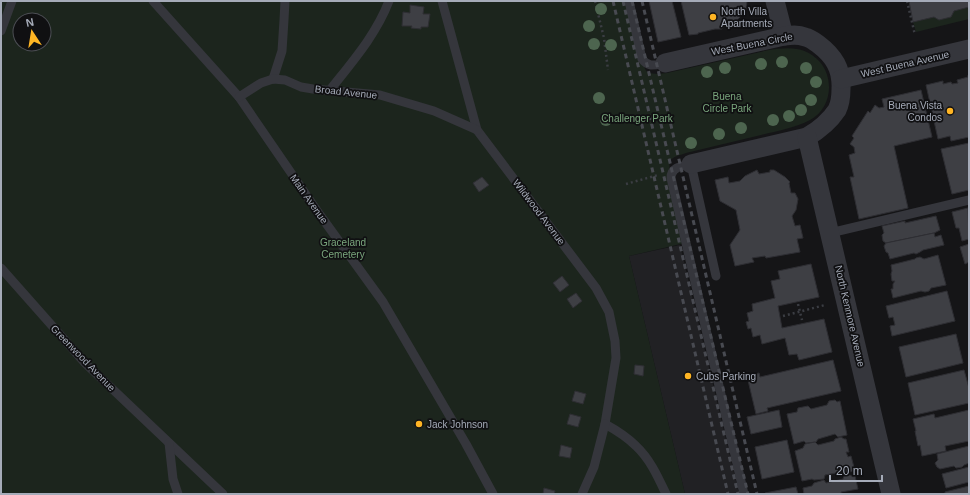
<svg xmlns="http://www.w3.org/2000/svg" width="970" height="495" font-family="Helvetica,sans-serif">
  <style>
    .built { fill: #212124 }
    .green { fill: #1c251d; fill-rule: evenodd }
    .building { fill: #3e3f44; stroke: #2e2e33 }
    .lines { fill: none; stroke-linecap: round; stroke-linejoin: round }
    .path { stroke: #3b3d43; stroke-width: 2.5; stroke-dasharray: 2 3; stroke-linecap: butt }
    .lane { stroke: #35363c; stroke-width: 9 }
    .street { stroke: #35363c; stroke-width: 19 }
    .rail { stroke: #484a51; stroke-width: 3; stroke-dasharray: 5 4; stroke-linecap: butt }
    .tree { fill: #4d654f }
    .poi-dot { fill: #ffb524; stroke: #101012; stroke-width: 1.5 }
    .labels { text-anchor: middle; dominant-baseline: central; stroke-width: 3.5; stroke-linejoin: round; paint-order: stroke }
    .poi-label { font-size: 10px; fill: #a5abb8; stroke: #101012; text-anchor: start }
    .street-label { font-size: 10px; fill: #a5abb8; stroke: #101012 }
    .park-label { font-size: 10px; fill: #7aa67d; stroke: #101012 }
  </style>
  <rect width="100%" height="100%" fill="#151517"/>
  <path class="built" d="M680,245L739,494H685L629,256Z"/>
  <g class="green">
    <path d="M1,1H628L642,59L645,69L648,73L658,74L667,73L769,50C789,47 806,46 820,62C835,80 831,109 810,120C795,128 777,131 761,135C736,141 711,147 686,153C681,155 673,156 670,161C666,167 683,232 685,243L629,256L685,494H1ZM20,20H44V44H20Z"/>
    <path d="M969,7V19L916,32L913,22L934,17L939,20L951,17L954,11Z"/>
  </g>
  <g class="building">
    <path d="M649,1H672L681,37L658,42Z"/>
    <path d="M681,1H747L746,9L743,14L734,23L723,27L722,29H715L698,33V34L689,35Z"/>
    <path d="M909,1H969V7L954,11L951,17L939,20L934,17L913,22Z"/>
    <path d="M410,5L424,7L423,14H430L428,27H421V29L411,28L412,26H402L403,12L410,13Z"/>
    <path d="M968,75H969V137L951,141L950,136L938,139L926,85L943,81V84L951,82L952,84L958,83L957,80L968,77Z"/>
    <path d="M921,90L932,137L894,146L908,208L859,219L850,177H854L849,155L855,153L854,147L850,144L854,138L852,136L868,111L870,113L875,105L879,108L884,107L882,99Z"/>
    <path d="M969,143V190L952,194L941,149Z"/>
    <path d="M757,170L759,174L770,172V170H774L785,177L790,182L789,183L791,193H795L798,199L796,210L792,216L795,226L800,225L803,238L797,239L800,252L766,258L765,256L752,258L754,262L735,266L730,245L740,230L736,210L720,201L715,180L728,177L729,183L740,181L745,176Z"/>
    <path d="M482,177L489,185L479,192L473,183Z"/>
    <path d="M968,208L969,239L962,241L959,228H956L952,212Z"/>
    <path d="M936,216L940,230L934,233L886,243L883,241L882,235L884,233L882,226L905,221V223Z"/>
    <path d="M934,233L935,237L941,235L944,245L923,250L920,252L916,254L914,253L890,259L888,253L886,252L884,246L886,243Z"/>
    <path d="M969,244V262L965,264L960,247Z"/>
    <path d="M938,255L946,285L931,288L929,291L925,292L921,291L893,298L891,289H893V284L895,281H892L891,274L892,271L891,265L915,259L916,258L920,257L924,259Z"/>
    <path d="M811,264L819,297L778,306L782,328L824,319L832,352L799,360L797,354L789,355L785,338L762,344L760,335L753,337L751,328L748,329L746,322L749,321L747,313L753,311L752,304L775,298L771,281L780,279L778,271Z"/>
    <path d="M562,276L569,285L560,292L553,283Z"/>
    <path d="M947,291L955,321L892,336L890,326L895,325L893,317L889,318L886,306Z"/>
    <path d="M576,293L582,301L573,308L567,299Z"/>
    <path d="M956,334L963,363L906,377L899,347Z"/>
    <path d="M833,360L841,391L767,408L768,411L756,414L747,376L759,373L760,377Z"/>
    <path d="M635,365L644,366L643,376L634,374Z"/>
    <path d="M964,370L969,388V403L915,415L908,383Z"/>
    <path d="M575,391L586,394L583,404L572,401Z"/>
    <path d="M835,400L837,402L840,401L847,435L838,437L835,434L818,439L816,442L806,443L804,441L794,444L787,414L797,412L798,408L808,406L811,409L827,405L829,401Z"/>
    <path d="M779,410L782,427L751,434L747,417Z"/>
    <path d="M969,410V441L945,446L946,451L922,456L920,445L918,446L915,431H916L913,419L934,414L935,418Z"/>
    <path d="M570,414L581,417L578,427L567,424Z"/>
    <path d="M841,437L844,439H846L849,452H846L848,457L851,456L855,471L843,473L841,472L825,475L824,479L814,480L812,479L802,481L795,451L803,448L805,444L815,442L818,445L834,441L835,439Z"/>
    <path d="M787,440L794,472L762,479L755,447Z"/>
    <path d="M561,445L572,448L570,458L559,456Z"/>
    <path d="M969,446V463L964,465L962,467L956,468L954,466L940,469L937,467L935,463L938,460L937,454Z"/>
    <path d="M969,467V482L946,488L942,474Z"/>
    <path d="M850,475L853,477L855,476L858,489L841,492V494H804L803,488L812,486L814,483L824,480L826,483L843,479L844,476Z"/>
    <path d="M969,486V494H945V492Z"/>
    <path d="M796,487L798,494H765V493Z"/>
    <path d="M544,488L555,491L554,494H543Z"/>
  </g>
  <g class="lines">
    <g class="path">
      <path d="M595,1L604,38L608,70"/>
      <path d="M907,1L915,35"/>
      <path d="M626,184L658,175"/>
      <path d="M798,304L802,320"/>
      <path d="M783,316L825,305"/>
    </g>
    <g class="lane">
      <path d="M153,1L239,97L320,215L383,302L466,444L493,494"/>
      <path d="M442,1L477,130L596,288L609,312L615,341L616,358L605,424C616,430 627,437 636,446C650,459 658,477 666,494"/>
      <path d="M629,1L642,59C649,68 655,65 665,63"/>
      <path d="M1,31L12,1"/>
      <path d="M273,79L282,51L284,20L285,1"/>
      <path d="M330,90C352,62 376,35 389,1"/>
      <path d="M239,97L261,83L273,79L285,80L301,87L313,89L380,95L434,111L477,130"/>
      <path d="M830,233L969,200"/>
      <path d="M1,268L85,363L223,494"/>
      <path d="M716,276L691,164C682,166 671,167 671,178L744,494"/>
      <path d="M169,443L173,479L178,494"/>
      <path d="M582,494L594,467L605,424"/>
    </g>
    <g class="street">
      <path d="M775,1L784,36"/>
      <path d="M665,63L784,36C791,35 798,34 805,37C810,38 814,41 818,44C834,56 842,69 841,89C841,96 840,104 837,110C829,122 819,130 807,137L691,164"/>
      <path d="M841,79L969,49"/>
      <path d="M807,137L891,494"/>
    </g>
    <g class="rail">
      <path d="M613,1L728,494"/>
      <path d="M623,1L738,494"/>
      <path d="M632,1L748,494"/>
      <path d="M642,1L757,494"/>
    </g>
  </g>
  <g class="tree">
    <circle cx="601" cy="9" r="6"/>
    <circle cx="589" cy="26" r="6"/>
    <circle cx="594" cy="44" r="6"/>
    <circle cx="611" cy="45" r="6"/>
    <circle cx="782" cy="62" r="6"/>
    <circle cx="761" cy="64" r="6"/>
    <circle cx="725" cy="68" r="6"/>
    <circle cx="806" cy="68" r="6"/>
    <circle cx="707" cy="72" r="6"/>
    <circle cx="816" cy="82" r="6"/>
    <circle cx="599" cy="98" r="6"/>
    <circle cx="811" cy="100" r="6"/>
    <circle cx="801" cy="110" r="6"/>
    <circle cx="789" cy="116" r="6"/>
    <circle cx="606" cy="120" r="6"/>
    <circle cx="773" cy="120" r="6"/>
    <circle cx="741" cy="128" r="6"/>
    <circle cx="719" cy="134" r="6"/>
    <circle cx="691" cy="143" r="6"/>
  </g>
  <g class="poi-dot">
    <circle cx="713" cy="17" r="4"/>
    <circle cx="950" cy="111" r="4"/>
    <circle cx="688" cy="376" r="4"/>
    <circle cx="419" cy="424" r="4"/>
  </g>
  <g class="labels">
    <g class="poi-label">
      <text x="721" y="11">North Villa<tspan x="721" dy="12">Apartments</tspan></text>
      <text x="942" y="105" text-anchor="end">Buena Vista<tspan x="942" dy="12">Condos</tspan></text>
      <text x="696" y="376">Cubs Parking</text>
      <text x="427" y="424">Jack Johnson</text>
    </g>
    <g class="street-label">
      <text transform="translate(752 44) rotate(-11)">West Buena Circle</text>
      <text transform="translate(905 64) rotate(-13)">West Buena Avenue</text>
      <text transform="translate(346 92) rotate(6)">Broad Avenue</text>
      <text transform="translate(309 199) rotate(55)">Main Avenue</text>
      <text transform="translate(539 212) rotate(53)">Wildwood Avenue</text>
      <text transform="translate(850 316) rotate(77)">North Kenmore Avenue</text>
      <text transform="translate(83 358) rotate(46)">Greenwood Avenue</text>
    </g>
    <g class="park-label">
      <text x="727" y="96">Buena<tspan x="727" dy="12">Circle Park</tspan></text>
      <text x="637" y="118">Challenger Park</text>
      <text x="343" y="242">Graceland<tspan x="343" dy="12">Cemetery</tspan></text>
    </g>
  </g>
  <rect width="970" height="495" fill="none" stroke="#a5abb8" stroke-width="4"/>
  <g transform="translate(32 32) rotate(348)"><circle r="19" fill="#101012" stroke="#4c4e54"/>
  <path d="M0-3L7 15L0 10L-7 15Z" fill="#ffb524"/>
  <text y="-6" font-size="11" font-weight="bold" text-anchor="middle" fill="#a5abb8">N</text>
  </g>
  <path d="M830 475v6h52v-6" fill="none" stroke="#a5abb8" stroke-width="2"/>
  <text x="836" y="475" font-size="12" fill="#a5abb8" stroke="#101012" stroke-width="3" paint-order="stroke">20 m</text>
</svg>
